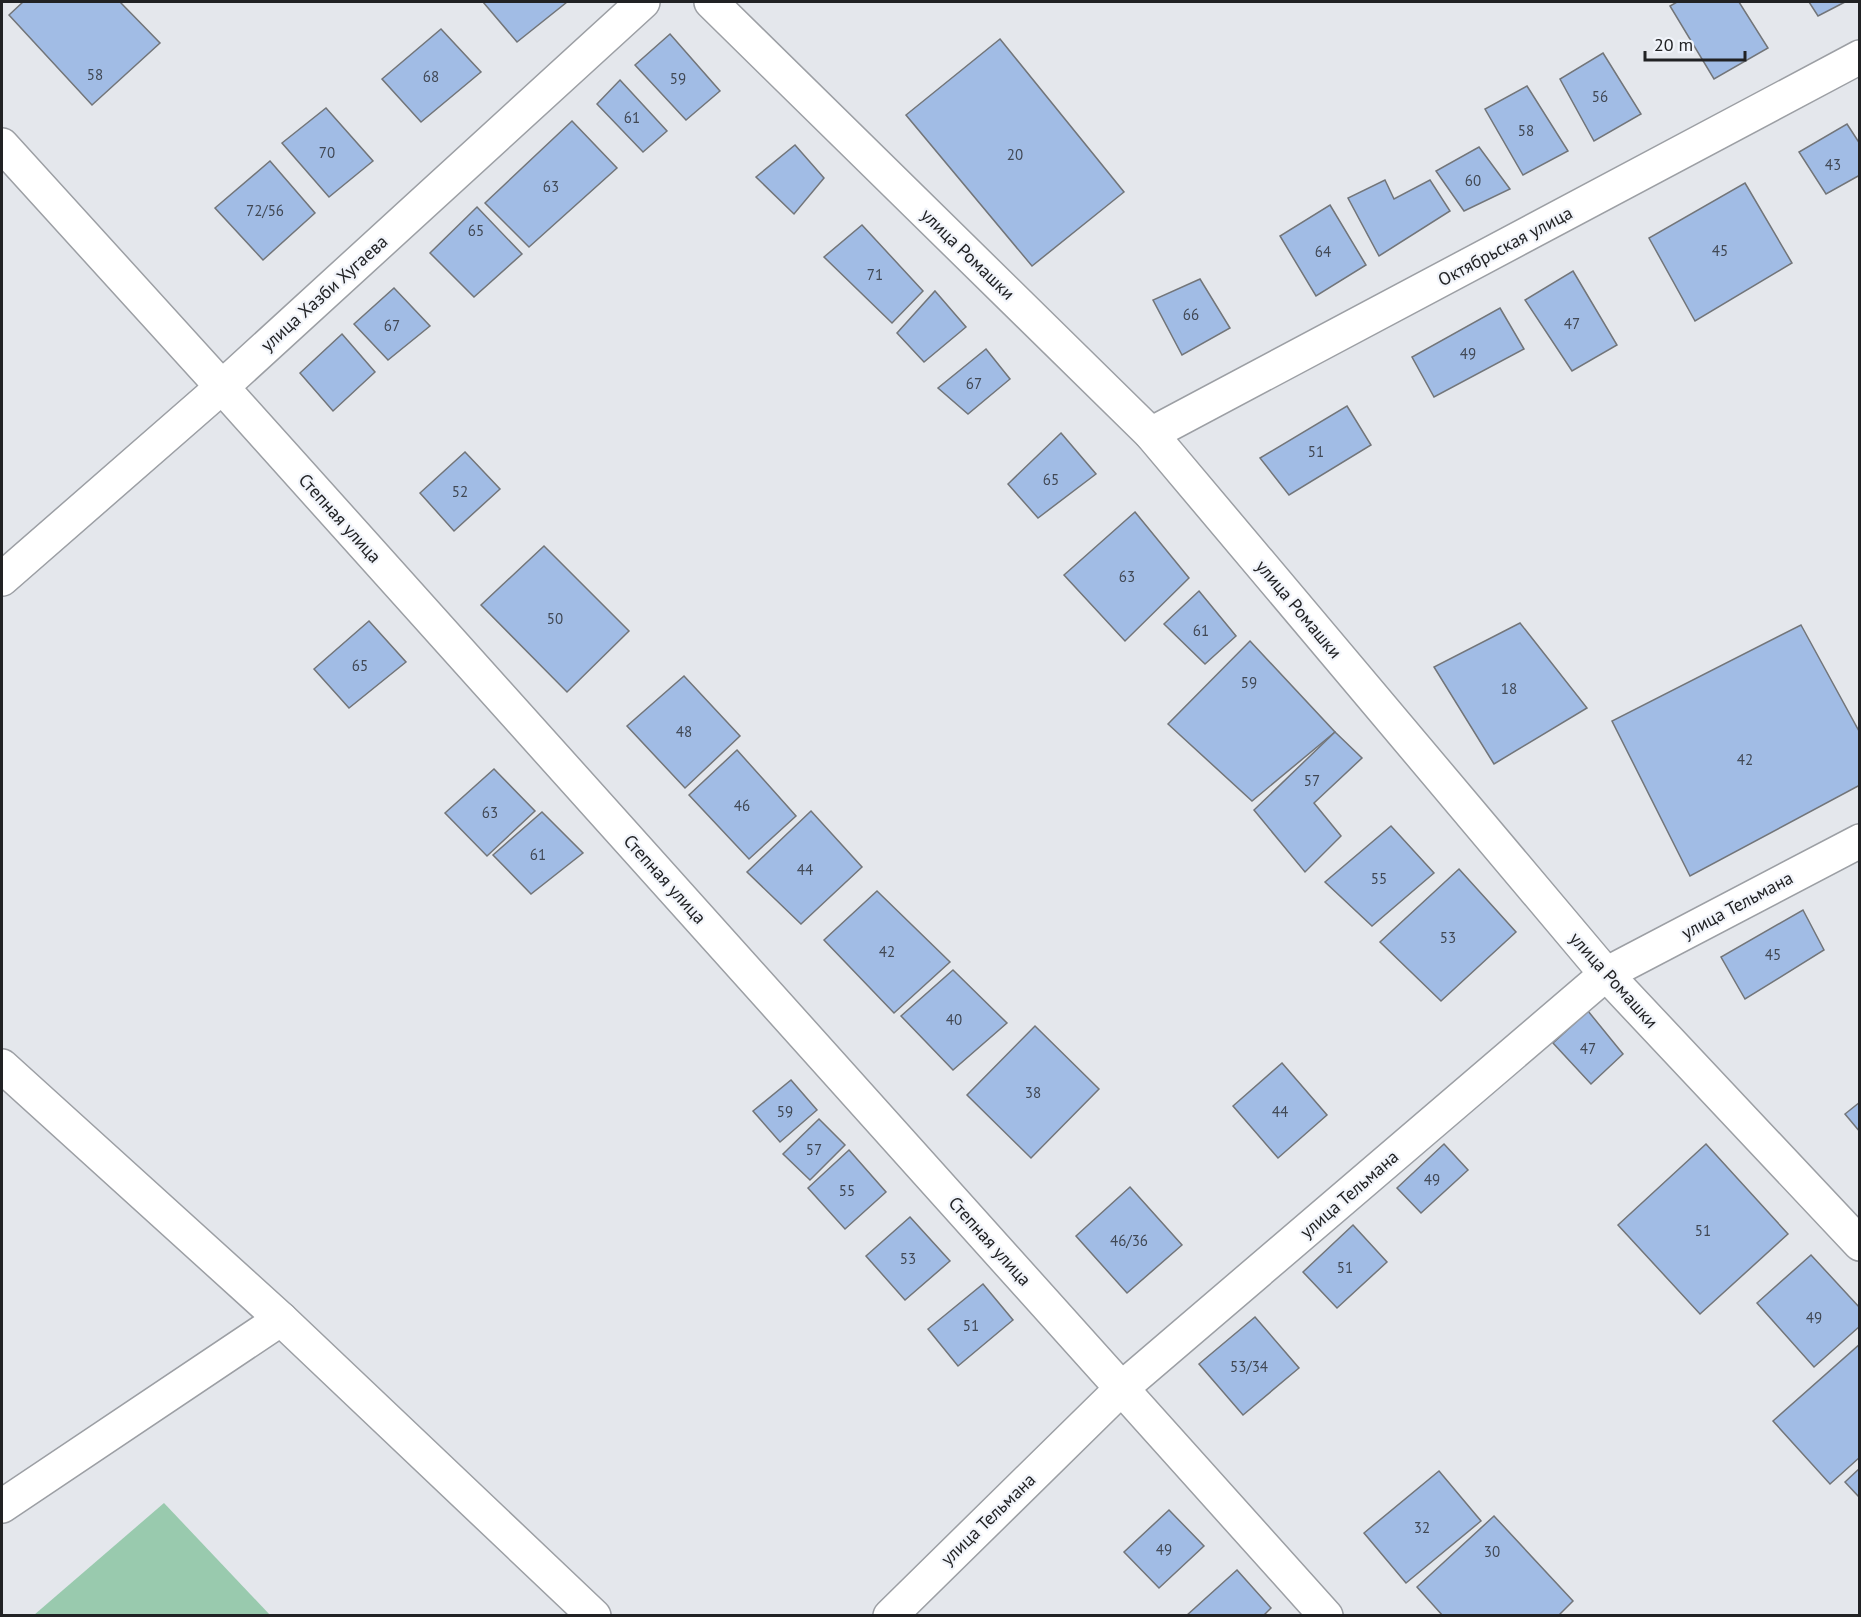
<svg xmlns="http://www.w3.org/2000/svg" width="1861" height="1617" font-family="'PT Sans',sans-serif">
  <style>
    .green { fill: #99caae }
    .building { fill: #a1bce5; stroke: #727579; stroke-width: 1.5 }
    .lines { fill: none; stroke-linecap: round; stroke-linejoin: round }
    .minor-casing { stroke: #9c9fa4; stroke-width: 36 }
    .minor { stroke: #fff; stroke-width: 33 }
    .labels { text-anchor: middle; dominant-baseline: central; stroke-width: 4.5; stroke-linejoin: round; paint-order: stroke }
    .number-label { font-size: 15px; fill: #414854 }
    .street-label { font-size: 18px; fill: #212224; stroke: #f1f4fa }
  </style>
  <rect width="100%" height="100%" fill="#e4e7ec"/>
  <path class="green" d="M164,1503L270,1615H34Z"/>
  <g class="building">
    <path d="M23,2H120L160,43L92,105L9,15Z"/>
    <path d="M483,2H567L517,42Z"/>
    <path d="M1677,2H1739L1768,48L1714,79L1670,6Z"/>
    <path d="M1809,2H1845L1818,16Z"/>
    <path d="M441,29L481,72L421,122L382,79Z"/>
    <path d="M670,34L720,91L686,120L635,65Z"/>
    <path d="M1000,39L1124,192L1032,266L906,115Z"/>
    <path d="M1603,53L1641,114L1594,141L1560,79Z"/>
    <path d="M620,80L667,131L643,152L597,104Z"/>
    <path d="M1527,86L1568,151L1523,175L1485,109Z"/>
    <path d="M326,108L373,161L329,197L282,143Z"/>
    <path d="M572,121L617,168L529,247L485,203Z"/>
    <path d="M1847,124L1860,144V175L1826,194L1799,152Z"/>
    <path d="M795,145L824,178L794,214L756,177Z"/>
    <path d="M1479,147L1510,189L1464,211L1436,171Z"/>
    <path d="M270,161L315,213L263,260L215,208Z"/>
    <path d="M1385,180L1394,199L1430,180L1450,211L1379,256L1348,198Z"/>
    <path d="M1745,183L1792,263L1695,321L1649,238Z"/>
    <path d="M1330,205L1366,265L1316,296L1280,236Z"/>
    <path d="M477,207L522,254L474,297L430,253Z"/>
    <path d="M862,225L923,291L892,323L824,257Z"/>
    <path d="M1573,271L1617,345L1572,371L1525,300Z"/>
    <path d="M1200,279L1230,328L1182,355L1153,300Z"/>
    <path d="M394,288L430,326L388,360L354,324Z"/>
    <path d="M935,291L966,327L924,362L897,333Z"/>
    <path d="M1500,308L1524,349L1434,397L1412,357Z"/>
    <path d="M342,334L375,372L333,411L300,373Z"/>
    <path d="M986,349L1010,379L968,414L938,388Z"/>
    <path d="M1347,406L1371,445L1289,495L1260,458Z"/>
    <path d="M1061,433L1096,474L1038,518L1008,484Z"/>
    <path d="M465,452L500,489L454,531L420,493Z"/>
    <path d="M1135,512L1189,578L1125,641L1064,575Z"/>
    <path d="M544,546L629,631L567,692L481,605Z"/>
    <path d="M1199,591L1236,636L1205,664L1164,624Z"/>
    <path d="M369,621L406,662L349,708L314,669Z"/>
    <path d="M1520,623L1587,708L1494,764L1434,667Z"/>
    <path d="M1801,625L1860,733V785L1690,876L1612,721Z"/>
    <path d="M1250,641L1335,732L1252,801L1168,724Z"/>
    <path d="M684,676L740,736L685,788L627,726Z"/>
    <path d="M1335,732L1362,758L1314,803L1341,836L1305,872L1254,810Z"/>
    <path d="M737,750L796,816L749,859L689,795Z"/>
    <path d="M494,769L535,811L487,856L445,813Z"/>
    <path d="M811,811L862,867L801,924L747,872Z"/>
    <path d="M542,812L583,853L531,894L493,855Z"/>
    <path d="M1391,826L1434,873L1372,926L1325,882Z"/>
    <path d="M1459,869L1516,932L1441,1001L1380,942Z"/>
    <path d="M877,891L950,962L894,1013L824,940Z"/>
    <path d="M1803,910L1824,950L1745,999L1721,957Z"/>
    <path d="M953,970L1007,1023L953,1070L901,1016Z"/>
    <path d="M1588,1011L1623,1054L1591,1084L1553,1043Z"/>
    <path d="M1035,1026L1099,1089L1031,1158L967,1095Z"/>
    <path d="M1282,1063L1327,1115L1278,1158L1233,1106Z"/>
    <path d="M791,1080L817,1110L780,1142L753,1111Z"/>
    <path d="M1860,1102V1132L1845,1114Z"/>
    <path d="M819,1119L845,1145L810,1180L783,1154Z"/>
    <path d="M1444,1144L1468,1170L1421,1213L1397,1188Z"/>
    <path d="M1706,1144L1788,1234L1700,1314L1618,1225Z"/>
    <path d="M849,1150L886,1192L845,1229L808,1188Z"/>
    <path d="M1130,1187L1182,1245L1127,1293L1076,1236Z"/>
    <path d="M910,1217L950,1261L905,1300L866,1256Z"/>
    <path d="M1353,1225L1387,1262L1337,1308L1303,1272Z"/>
    <path d="M1811,1255L1860,1308V1326L1814,1367L1757,1303Z"/>
    <path d="M983,1284L1013,1320L958,1366L928,1329Z"/>
    <path d="M1255,1317L1299,1368L1243,1415L1199,1364Z"/>
    <path d="M1860,1344V1457L1830,1484L1773,1421Z"/>
    <path d="M1860,1468V1498L1845,1482Z"/>
    <path d="M1439,1471L1481,1521L1406,1583L1364,1533Z"/>
    <path d="M1169,1510L1204,1546L1159,1588L1124,1552Z"/>
    <path d="M1494,1516L1573,1601L1558,1616H1443L1417,1587Z"/>
    <path d="M1237,1570L1271,1608L1263,1616H1186Z"/>
  </g>
  <g class="lines">
    <g class="minor-casing">
      <g id="minor">
        <path d="M711,2L1151,434L1606,974L1860,1244"/>
        <path d="M2,145L222,387L1326,1616"/>
        <path d="M1151,434L1860,57"/>
        <path d="M2,579L222,387L643,2"/>
        <path d="M2,1066L281,1319L594,1616"/>
        <path d="M2,1506L281,1319"/>
        <path d="M890,1616L1122,1388L1606,974L1860,841"/>
      </g>
    </g>
    <use href="#minor" class="minor"/>
  </g>
  <g class="labels">
    <g class="number-label">
      <text x="95" y="74">58</text>
      <text x="431" y="76">68</text>
      <text x="678" y="78">59</text>
      <text x="1600" y="96">56</text>
      <text x="632" y="117">61</text>
      <text x="1526" y="130">58</text>
      <text x="327" y="152">70</text>
      <text x="1015" y="154">20</text>
      <text x="1833" y="164">43</text>
      <text x="1473" y="180">60</text>
      <text x="551" y="186">63</text>
      <text x="265" y="210">72/56</text>
      <text x="476" y="230">65</text>
      <text x="1720" y="250">45</text>
      <text x="1323" y="251">64</text>
      <text x="875" y="274">71</text>
      <text x="1191" y="314">66</text>
      <text x="1572" y="323">47</text>
      <text x="392" y="325">67</text>
      <text x="1468" y="353">49</text>
      <text x="974" y="383">67</text>
      <text x="1316" y="451">51</text>
      <text x="1051" y="479">65</text>
      <text x="460" y="491">52</text>
      <text x="1127" y="576">63</text>
      <text x="555" y="618">50</text>
      <text x="1201" y="630">61</text>
      <text x="360" y="665">65</text>
      <text x="1249" y="682">59</text>
      <text x="1509" y="688">18</text>
      <text x="684" y="731">48</text>
      <text x="1745" y="759">42</text>
      <text x="1312" y="780">57</text>
      <text x="742" y="805">46</text>
      <text x="490" y="812">63</text>
      <text x="538" y="854">61</text>
      <text x="805" y="869">44</text>
      <text x="1379" y="878">55</text>
      <text x="1448" y="937">53</text>
      <text x="887" y="951">42</text>
      <text x="1773" y="954">45</text>
      <text x="954" y="1019">40</text>
      <text x="1588" y="1048">47</text>
      <text x="1033" y="1092">38</text>
      <text x="785" y="1111">59</text>
      <text x="1280" y="1111">44</text>
      <text x="814" y="1149">57</text>
      <text x="1432" y="1179">49</text>
      <text x="847" y="1190">55</text>
      <text x="1703" y="1230">51</text>
      <text x="1129" y="1240">46/36</text>
      <text x="908" y="1258">53</text>
      <text x="1345" y="1267">51</text>
      <text x="1814" y="1317">49</text>
      <text x="971" y="1325">51</text>
      <text x="1249" y="1366">53/34</text>
      <text x="1422" y="1527">32</text>
      <text x="1164" y="1549">49</text>
      <text x="1492" y="1551">30</text>
    </g>
    <g class="street-label">
      <text transform="translate(1505 246) rotate(-28)">Октябрьская улица</text>
      <text transform="translate(968 254) rotate(44)">улица Ромашки</text>
      <text transform="translate(324 293) rotate(-42)">улица Хазби Хугаева</text>
      <text transform="translate(340 518) rotate(48)">Степная улица</text>
      <text transform="translate(1299 609) rotate(50)">улица Ромашки</text>
      <text transform="translate(665 879) rotate(48)">Степная улица</text>
      <text transform="translate(1737 905) rotate(-28)">улица Тельмана</text>
      <text transform="translate(1614 980) rotate(48)">улица Ромашки</text>
      <text transform="translate(1349 1194) rotate(-41)">улица Тельмана</text>
      <text transform="translate(990 1241) rotate(48)">Степная улица</text>
      <text transform="translate(988 1519) rotate(-44)">улица Тельмана</text>
    </g>
  </g>
  <rect width="1861" height="1617" fill="none" stroke="#212224" stroke-width="6"/>
  <path d="M1645 51v9h100v-9" fill="none" stroke="#212224" stroke-width="3"/>
  <text x="1654" y="51" font-size="18" fill="#212224" stroke="#f1f4fa" stroke-width="4.5" paint-order="stroke">20 m</text>
</svg>
